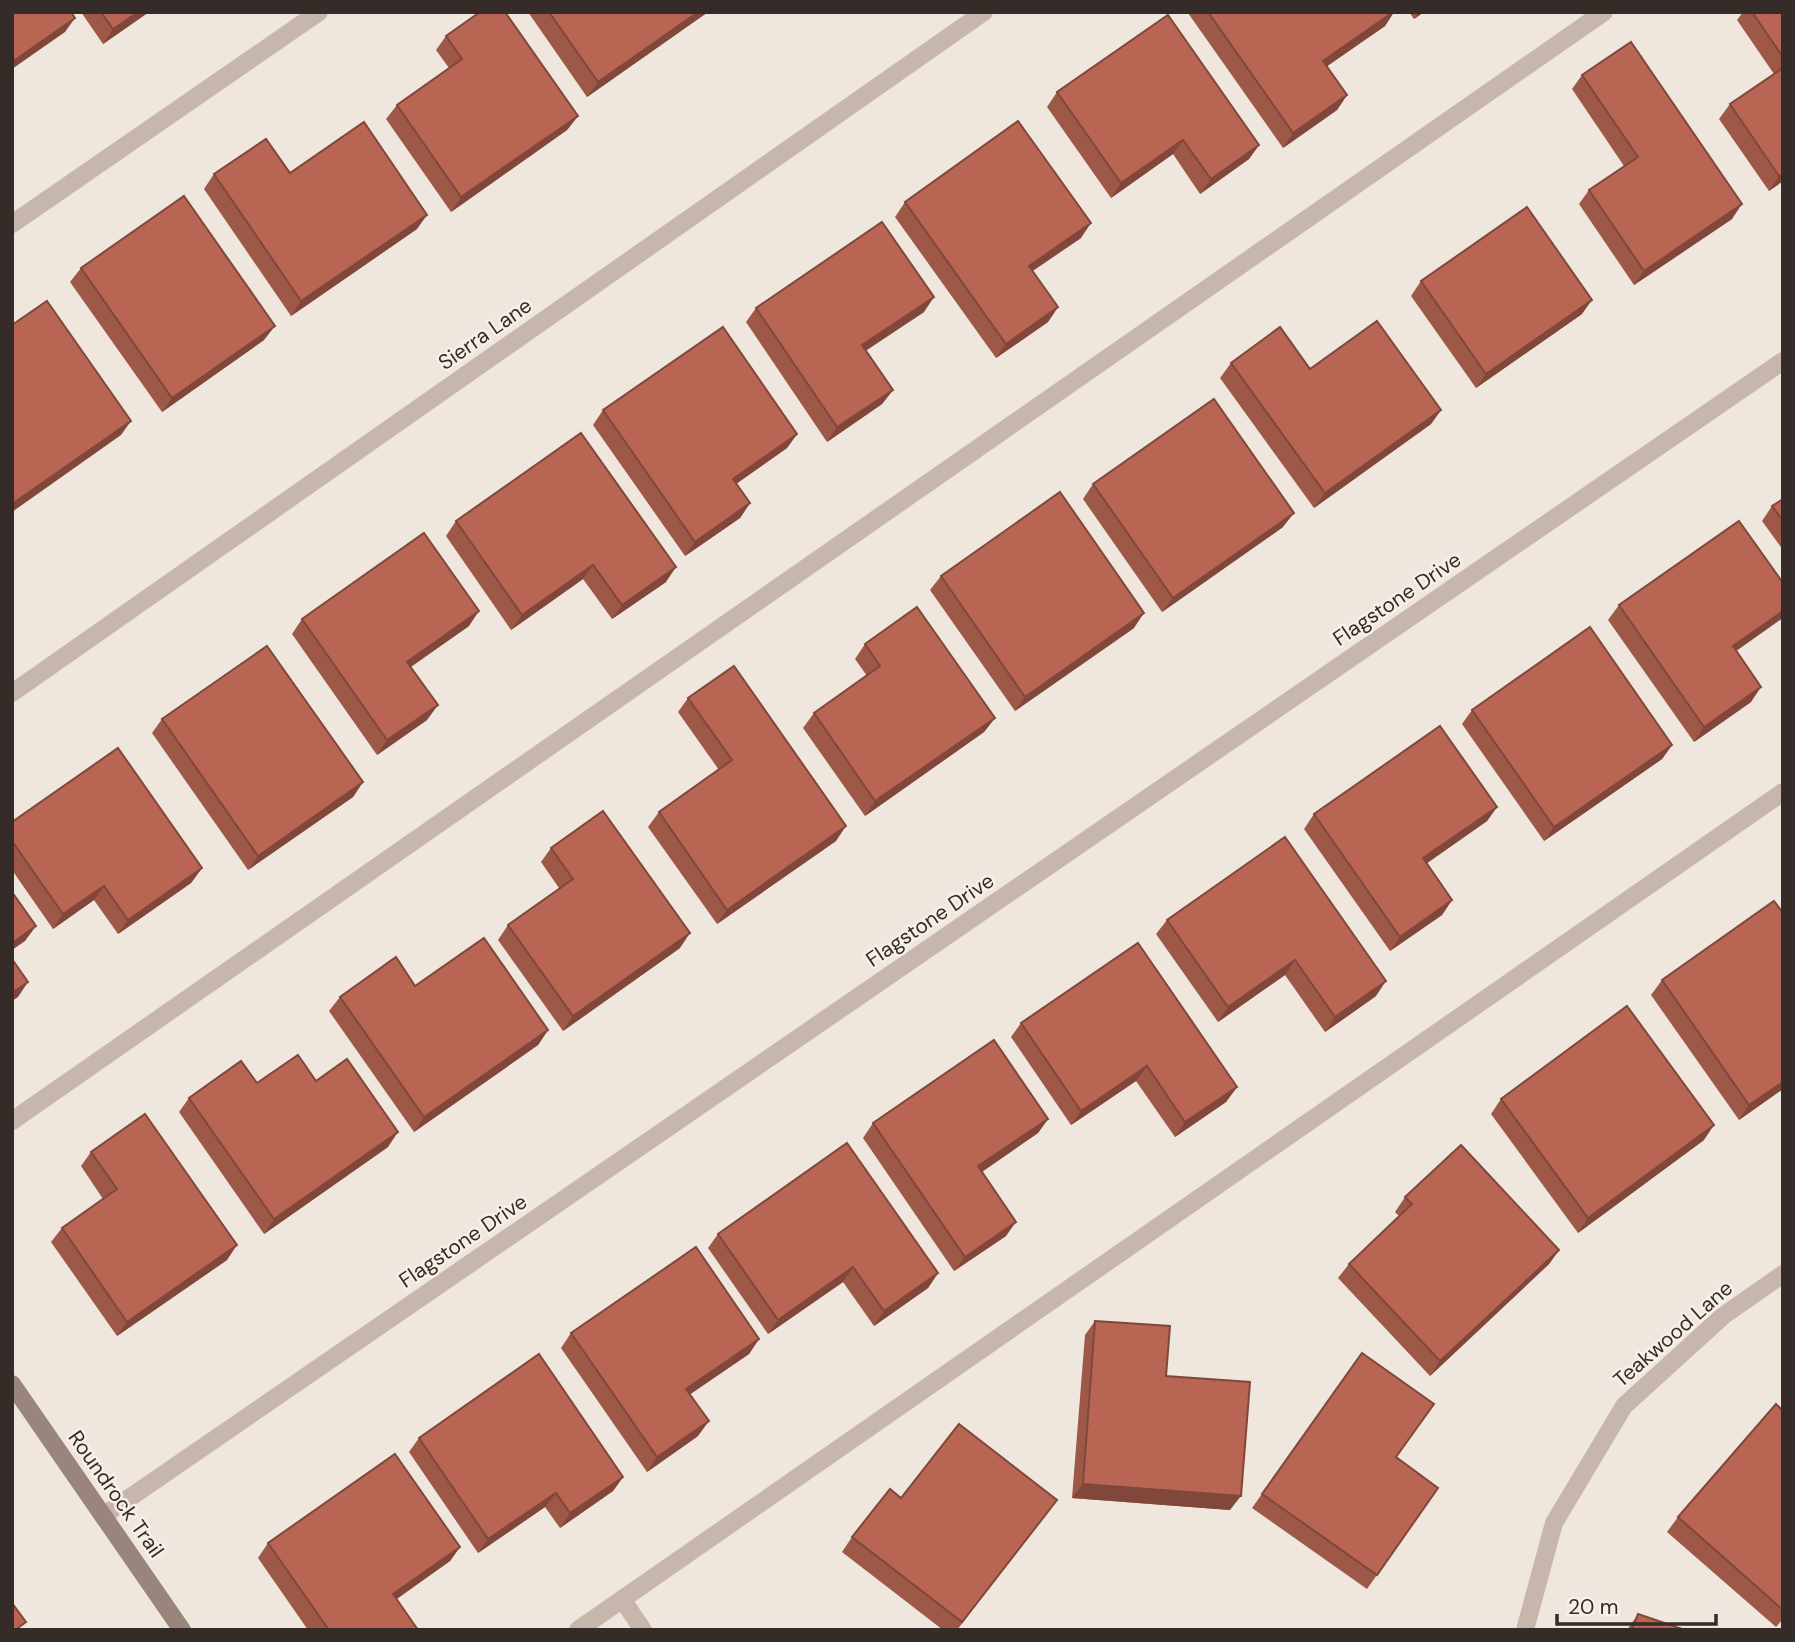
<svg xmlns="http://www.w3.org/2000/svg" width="1795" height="1642" font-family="'DM Sans',sans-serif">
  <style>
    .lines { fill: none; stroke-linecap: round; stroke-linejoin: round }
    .lane { stroke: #c6b6ab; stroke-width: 18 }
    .street { stroke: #c6b6ab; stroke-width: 18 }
    .secondary { stroke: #99857c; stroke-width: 18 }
    .wall { fill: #9e5847 }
    .shaded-wall { fill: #81473a }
    .building { fill: #b86653; stroke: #81473a; stroke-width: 2 }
    .labels { text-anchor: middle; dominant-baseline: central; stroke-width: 5; stroke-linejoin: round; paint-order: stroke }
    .street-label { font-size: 21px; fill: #352c29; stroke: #f7f0e9 }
  </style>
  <rect width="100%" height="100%" fill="#efe6dd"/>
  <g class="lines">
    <g class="lane">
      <path d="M12,224L319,12"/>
      <path d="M12,1121L1604,12"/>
      <path d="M622,1599L643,1630"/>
      <path d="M578,1630L1783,792"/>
    </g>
    <g class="street">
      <path d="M12,693L984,12"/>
      <path d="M103,1516L1783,361"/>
      <path d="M1525,1630L1554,1523L1624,1406L1723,1316L1783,1274"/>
    </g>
    <path class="secondary" d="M12,1384L182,1630"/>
  </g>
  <g class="wall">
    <path d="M81,12H149L103,44Z"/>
    <path d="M528,12H708L587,97Z"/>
    <path d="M1189,12H1394L1385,26L1327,66L1347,95L1337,110L1283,148L1188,13Z"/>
    <path d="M1409,12H1424L1414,19Z"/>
    <path d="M1743,12H1783V181L1769,191L1719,119L1730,104L1774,74L1737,20Z"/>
    <path d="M446,36L578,116L567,130L451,212L386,119L397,105L449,68L436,50Z"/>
    <path d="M1582,75L1732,219L1634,285L1579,204L1589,190L1624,166L1572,89Z"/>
    <path d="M1057,92L1259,145L1249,159L1200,194L1173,154L1111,198L1047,107Z"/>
    <path d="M290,173L417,229L291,316L204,189L214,174Z"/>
    <path d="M905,202L1081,238L1032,271L1058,307L1048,322L996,358L895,217Z"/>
    <path d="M81,268L264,340L162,412L70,282Z"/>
    <path d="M1421,281L1582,314L1476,388L1411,296Z"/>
    <path d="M756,308L924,312L866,350L893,390L882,404L827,442L746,322Z"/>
    <path d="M1231,363L1310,369L1441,410L1431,424L1314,508L1220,378Z"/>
    <path d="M603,410L797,434L787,448L736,484L750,503L740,518L685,556L593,425Z"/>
    <path d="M1093,484L1283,527L1162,612L1083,499Z"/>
    <path d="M1783,499V550L1762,521L1772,506Z"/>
    <path d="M456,521L666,582L612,619L583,579L511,630L446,536Z"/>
    <path d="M941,576L1134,628L1015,711L930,590Z"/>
    <path d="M1619,605L1736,651L1751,702L1694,742L1608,620Z"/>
    <path d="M302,619L469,626L411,667L427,720L377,755L292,634Z"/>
    <path d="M865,644L995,718L984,732L865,816L803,728L814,713L867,676L855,659Z"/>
    <path d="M688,698L836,841L717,924L648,827L659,812L719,770L678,712Z"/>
    <path d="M1472,710L1672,745L1662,759L1544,841L1462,724Z"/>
    <path d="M162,719L363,782L353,797L248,870L152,733Z"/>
    <path d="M1497,807L1487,821L1427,863L1452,900L1442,915L1390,951L1304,829L1314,814Z"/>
    <path d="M12,822L202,868L191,883L118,934L94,900L53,929L12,870Z"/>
    <path d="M1285,837L1376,996L1325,1032L1285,975L1218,1022L1156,934L1167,920Z"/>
    <path d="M551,848L680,948L563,1031L498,940L508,925L559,888L541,862Z"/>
    <path d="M1662,980L1783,1089L1739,1120L1651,995Z"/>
    <path d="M340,997L548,1030L538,1045L414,1132L329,1011Z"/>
    <path d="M1021,1023L1237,1087L1226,1102L1175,1137L1136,1081L1071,1125L1011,1037Z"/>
    <path d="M257,1083L388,1147L264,1234L179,1112L189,1098Z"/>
    <path d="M1501,1099L1704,1140L1578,1233L1491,1114Z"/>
    <path d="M1048,1119L1038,1133L982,1172L1006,1236L954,1271L863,1138L873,1123Z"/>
    <path d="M91,1152L227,1260L117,1336L51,1242L62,1228L103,1199L81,1166Z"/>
    <path d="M1405,1197L1559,1250L1549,1264L1430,1376L1338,1278L1349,1264L1399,1216L1395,1212Z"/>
    <path d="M718,1234L938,1273L928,1288L874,1326L843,1282L768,1334L708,1248Z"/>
    <path d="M1095,1321L1166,1376L1230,1510L1072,1498L1085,1335Z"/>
    <path d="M571,1333L759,1339L749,1354L690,1394L698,1436L647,1472L561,1348Z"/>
    <path d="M1362,1353L1396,1457L1438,1488L1367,1589L1252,1508Z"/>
    <path d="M1783,1411V1619L1776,1627L1667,1532L1678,1517Z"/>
    <path d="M419,1438L623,1477L613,1491L560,1528L545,1507L478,1553L409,1452Z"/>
    <path d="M901,1498L1057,1500L957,1630H943L842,1552L852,1537Z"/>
    <path d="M268,1543L460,1547L450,1561L397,1599L418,1630H308L258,1558Z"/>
    <path d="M1638,1614L1685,1630H1627Z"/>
  </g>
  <g class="shaded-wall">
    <path d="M138,12H149L103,44L113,29Z"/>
    <path d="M698,12H708L587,97L598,82Z"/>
    <path d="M1393,12H1394L1385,26L1313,76L1323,61Z"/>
    <path d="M1419,12H1424L1414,19Z"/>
    <path d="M75,18L65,32L12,69V62Z"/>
    <path d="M1347,95L1337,110L1283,148L1293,133Z"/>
    <path d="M578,116L567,130L451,212L461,197Z"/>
    <path d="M1183,140L1173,154L1111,198L1121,183Z"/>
    <path d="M1259,145L1249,159L1200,194L1211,179Z"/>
    <path d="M1783,174V181L1769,191L1779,176Z"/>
    <path d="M1742,204L1732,219L1634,285L1644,271Z"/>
    <path d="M427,215L417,229L291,316L301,301Z"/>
    <path d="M1091,223L1081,238L1018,281L1029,266Z"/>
    <path d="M934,297L924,312L852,360L862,345Z"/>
    <path d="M1592,300L1582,314L1476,388L1486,374Z"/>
    <path d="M1058,307L1048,322L996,358L1006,344Z"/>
    <path d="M275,326L264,340L162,412L172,398Z"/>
    <path d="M893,390L882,404L827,442L837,427Z"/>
    <path d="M1441,410L1431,424L1314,508L1325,493Z"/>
    <path d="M131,421L121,435L12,512V504Z"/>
    <path d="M797,434L787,448L723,493L733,479Z"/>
    <path d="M750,503L740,518L685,556L695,542Z"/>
    <path d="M1294,513L1283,527L1162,612L1173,598Z"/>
    <path d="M593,565L583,579L511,630L522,615Z"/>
    <path d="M676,567L666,582L612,619L622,605Z"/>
    <path d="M479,611L469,626L397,676L407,662Z"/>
    <path d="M1783,611V618L1722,661L1733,646Z"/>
    <path d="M1144,613L1134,628L1015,711L1025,697Z"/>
    <path d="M1761,687L1751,702L1694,742L1704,727Z"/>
    <path d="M438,705L427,720L377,755L387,740Z"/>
    <path d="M995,718L984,732L865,816L875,801Z"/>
    <path d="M1672,745L1662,759L1544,841L1554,827Z"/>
    <path d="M363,782L353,797L248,870L258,856Z"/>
    <path d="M1497,807L1487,821L1413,873L1423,858Z"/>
    <path d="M846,826L836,841L717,924L727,910Z"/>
    <path d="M202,868L191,883L118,934L128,920Z"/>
    <path d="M104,886L94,900L53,929L63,914Z"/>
    <path d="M1452,900L1442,915L1390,951L1400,937Z"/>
    <path d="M36,926L25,941L12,950V943Z"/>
    <path d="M690,933L680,948L563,1031L573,1016Z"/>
    <path d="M1295,960L1285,975L1218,1022L1228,1007Z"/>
    <path d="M1386,981L1376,996L1325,1032L1335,1017Z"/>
    <path d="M28,982L18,997L12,1001V993Z"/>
    <path d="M548,1030L538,1045L414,1132L424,1117Z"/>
    <path d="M1147,1066L1136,1081L1071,1125L1081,1111Z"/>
    <path d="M1783,1082V1089L1739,1120L1749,1105Z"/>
    <path d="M1237,1087L1226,1102L1175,1137L1185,1122Z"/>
    <path d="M1048,1119L1038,1133L968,1181L978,1166Z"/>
    <path d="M1714,1125L1704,1140L1578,1233L1588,1218Z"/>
    <path d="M398,1132L388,1147L264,1234L274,1219Z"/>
    <path d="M1016,1222L1006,1236L954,1271L965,1257Z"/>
    <path d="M237,1245L227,1260L117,1336L127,1322Z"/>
    <path d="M1559,1250L1549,1264L1430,1376L1440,1361Z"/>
    <path d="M853,1267L843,1282L768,1334L778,1320Z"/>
    <path d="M938,1273L928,1288L874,1326L884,1311Z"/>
    <path d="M759,1339L749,1354L676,1404L686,1389Z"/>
    <path d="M709,1421L698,1436L647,1472L657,1457Z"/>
    <path d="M623,1477L613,1491L560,1528L570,1513Z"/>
    <path d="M1083,1484L1241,1496L1230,1510L1072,1498Z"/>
    <path d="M556,1493L545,1507L478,1553L488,1539Z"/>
    <path d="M460,1547L450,1561L383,1608L393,1594Z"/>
  </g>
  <g class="building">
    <path d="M12,12H71L75,18L12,62Z"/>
    <path d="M101,12H138L113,29Z"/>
    <path d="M480,12H505L578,116L461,197L397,105L462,59L446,36Z"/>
    <path d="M549,12H698L598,82Z"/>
    <path d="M1208,12H1393L1323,61L1347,95L1293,133Z"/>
    <path d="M1752,12H1783V57Z"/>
    <path d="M1168,15L1259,145L1211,179L1183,140L1121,183L1057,92Z"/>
    <path d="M1631,42L1742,204L1644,271L1589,190L1638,157L1582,75Z"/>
    <path d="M1783,68V174L1779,176L1730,104Z"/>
    <path d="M1018,121L1091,223L1029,266L1058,307L1006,344L905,202Z"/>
    <path d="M364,122L427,215L301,301L214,174L266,139L290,173Z"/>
    <path d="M184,196L275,326L172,398L81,268Z"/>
    <path d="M1527,207L1592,300L1486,374L1421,281Z"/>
    <path d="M882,222L934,297L862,345L893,390L837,427L756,308Z"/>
    <path d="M47,301L131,421L12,504V325Z"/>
    <path d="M1377,321L1441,410L1325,493L1231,363L1280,327L1310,369Z"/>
    <path d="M723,327L797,434L733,479L750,503L695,542L603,410Z"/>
    <path d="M1214,399L1294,513L1173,598L1093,484Z"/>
    <path d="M581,433L676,567L622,605L593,565L522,615L456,521Z"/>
    <path d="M1060,492L1144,613L1025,697L941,576Z"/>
    <path d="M1783,499V521L1772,506Z"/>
    <path d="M1739,521L1783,583V611L1733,646L1761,687L1704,727L1619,605Z"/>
    <path d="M424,533L479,611L407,662L438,705L387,740L302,619Z"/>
    <path d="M917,607L995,718L875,801L814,713L880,666L865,644Z"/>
    <path d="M1590,627L1672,745L1554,827L1472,710Z"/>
    <path d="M267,646L363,782L258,856L162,719Z"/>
    <path d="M734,666L846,826L727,910L659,812L732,760L688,698Z"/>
    <path d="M1440,726L1497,807L1423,858L1452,900L1400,937L1314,814Z"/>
    <path d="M118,748L202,868L128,920L104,886L63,914L12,841V822Z"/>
    <path d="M603,811L690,933L573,1016L508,925L573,879L551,848Z"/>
    <path d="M1285,837L1386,981L1335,1017L1295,960L1228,1007L1167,920Z"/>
    <path d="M12,892L36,926L12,943Z"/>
    <path d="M1774,901L1783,913V1082L1749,1105L1662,980Z"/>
    <path d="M484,938L548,1030L424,1117L340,997L396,957L415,986Z"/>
    <path d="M1138,943L1237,1087L1185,1122L1147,1066L1081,1111L1021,1023Z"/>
    <path d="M12,959L28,982L12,993Z"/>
    <path d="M1627,1006L1714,1125L1588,1218L1501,1099Z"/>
    <path d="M994,1040L1048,1119L978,1166L1016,1222L965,1257L873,1123Z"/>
    <path d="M298,1055L316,1081L347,1059L398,1132L274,1219L189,1098L241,1061L257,1083Z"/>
    <path d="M145,1114L237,1245L127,1322L62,1228L117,1189L91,1152Z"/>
    <path d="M847,1143L938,1273L884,1311L853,1267L778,1320L718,1234Z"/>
    <path d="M1461,1145L1559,1250L1440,1361L1349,1264L1412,1204L1405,1197Z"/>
    <path d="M696,1247L759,1339L686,1389L709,1421L657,1457L571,1333Z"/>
    <path d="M1095,1321L1170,1326L1166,1376L1250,1382L1241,1496L1083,1484Z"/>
    <path d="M1362,1353L1434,1404L1396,1457L1438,1488L1377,1575L1262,1494Z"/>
    <path d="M539,1354L623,1477L570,1513L556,1493L488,1539L419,1438Z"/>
    <path d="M1776,1404L1783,1411V1610L1678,1517Z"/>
    <path d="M959,1424L1057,1500L962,1622L852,1537L890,1489L901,1498Z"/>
    <path d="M395,1454L460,1547L393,1594L418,1630H329L268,1543Z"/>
    <path d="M12,1603L26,1622L15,1630H12Z"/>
    <path d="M1638,1614L1685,1630H1632Z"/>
  </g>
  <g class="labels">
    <g class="street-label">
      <text transform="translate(485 334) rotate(-35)">Sierra Lane</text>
      <text transform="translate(1397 599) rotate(-34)">Flagstone Drive</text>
      <text transform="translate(930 920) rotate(-34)">Flagstone Drive</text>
      <text transform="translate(463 1241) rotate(-34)">Flagstone Drive</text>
      <text transform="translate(1673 1334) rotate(-41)">Teakwood Lane</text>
      <text transform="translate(116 1494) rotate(55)">Roundrock Trail</text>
    </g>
  </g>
  <rect width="1795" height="1642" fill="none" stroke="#352c29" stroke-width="28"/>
  <path d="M1557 1614v10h159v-10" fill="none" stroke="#352c29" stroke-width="3.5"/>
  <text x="1568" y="1614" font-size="21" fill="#352c29" stroke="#f7f0e9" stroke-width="5" paint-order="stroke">20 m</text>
</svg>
